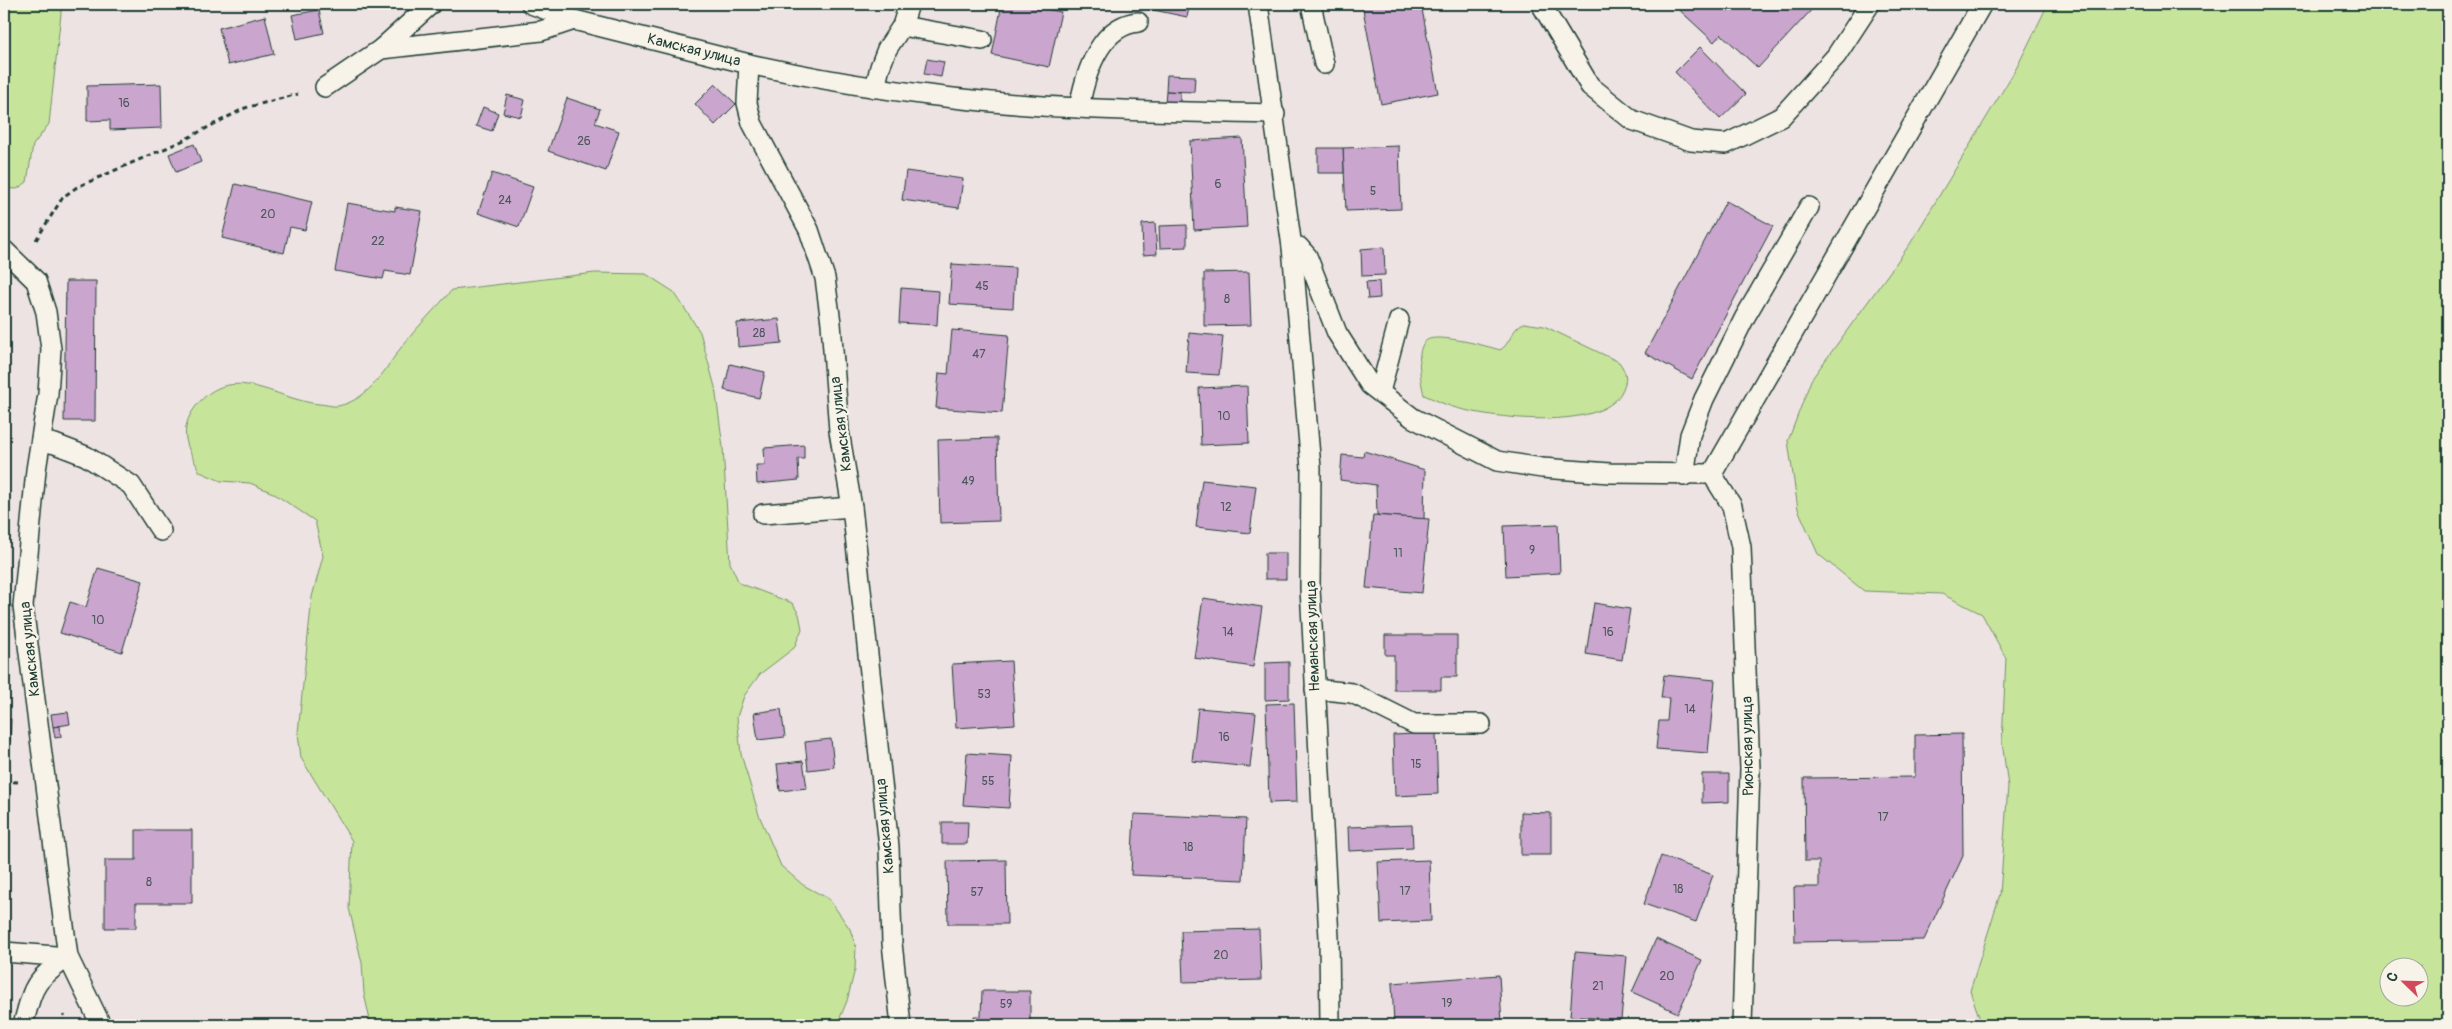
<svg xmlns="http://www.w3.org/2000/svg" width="2452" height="1029" font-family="Pangolin,sans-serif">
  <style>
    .green { fill: #c7e49b; stroke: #739068; fill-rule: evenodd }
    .building { fill: #caa5ce; stroke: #1f3d34 }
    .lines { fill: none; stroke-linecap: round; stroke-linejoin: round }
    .service-casing { stroke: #1f3d34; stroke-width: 22 }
    .path { stroke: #1f3d34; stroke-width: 3; stroke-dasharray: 5 4; stroke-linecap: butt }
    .service { stroke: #f7f3e8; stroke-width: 19 }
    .labels { text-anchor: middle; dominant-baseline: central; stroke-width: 5; stroke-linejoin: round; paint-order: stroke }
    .number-label { font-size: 12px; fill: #4a575a }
    .street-label { font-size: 15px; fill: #1f3d34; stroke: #f7f3e8 }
  </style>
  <rect width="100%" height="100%" fill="#eee3e3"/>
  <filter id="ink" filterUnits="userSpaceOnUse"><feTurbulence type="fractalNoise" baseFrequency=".02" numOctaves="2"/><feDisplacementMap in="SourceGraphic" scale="10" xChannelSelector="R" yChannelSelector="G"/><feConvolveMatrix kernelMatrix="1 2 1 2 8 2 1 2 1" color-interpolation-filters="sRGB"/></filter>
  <g filter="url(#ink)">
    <g class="green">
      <path d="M4,4H62L49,124L33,145L27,182L17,189L4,188Z"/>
      <path d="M2048,4H2448V1025H1982L1970,991L2000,894L2008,786L2002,742L2006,658L1982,614L1942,594L1864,591L1818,554L1798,509L1788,441L1811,380L1910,244L2017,67ZM2390,966H2420V996H2390Z"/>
      <path d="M595,273L646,274L674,292L700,332L715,387L723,447L730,563L739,583L792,603L799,614L802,629L794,648L760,674L744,696L737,717L741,754L759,815L781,866L803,885L829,899L850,929L856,947L855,969L847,1001L837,1025H371L364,993L362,963L349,908L352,841L301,758L298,733L312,597L323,556L315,521L273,493L250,483L221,481L200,472C187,447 177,431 196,406C232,361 274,399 319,404C325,404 333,407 338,406C371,399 385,368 403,345C418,326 436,308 452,290Z"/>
      <path d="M1524,323L1544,326L1619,362C1627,373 1628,380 1621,393C1600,432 1489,418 1453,407C1443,404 1434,399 1424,395C1421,383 1414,348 1427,340C1438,333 1487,346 1500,350C1511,344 1511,328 1524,323Z"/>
    </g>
    <g class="building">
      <path d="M1002,4H1020L1061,12L1049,67L992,55Z"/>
      <path d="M1125,4H1190L1187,17Z"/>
      <path d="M1362,4H1421L1438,93L1381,104Z"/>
      <path d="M1673,4H1810L1814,7L1758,68L1721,34L1714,42Z"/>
      <path d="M319,10L324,33L297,39L292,15Z"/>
      <path d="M265,16L274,54L228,65L219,28Z"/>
      <path d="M1700,47L1746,94L1720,119L1675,72Z"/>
      <path d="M927,59L944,62L941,77L924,74Z"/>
      <path d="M1167,75L1195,76L1194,92L1166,91Z"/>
      <path d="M161,84L162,128L110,130V120L87,121V86Z"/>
      <path d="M715,84L736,104L715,125L695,104Z"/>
      <path d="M1166,91L1180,92V104L1165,103Z"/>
      <path d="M507,95L525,100L521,117L503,113Z"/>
      <path d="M567,98L600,109L595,123L619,131L606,171L548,151Z"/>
      <path d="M483,107L498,113L492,131L476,126Z"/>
      <path d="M1242,138L1247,227L1194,230L1190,141Z"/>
      <path d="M194,144L201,162L176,172L169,154Z"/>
      <path d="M1399,146L1401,209L1346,211L1343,148Z"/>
      <path d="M1318,148H1343L1344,173H1318Z"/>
      <path d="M906,171L963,179L959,208L902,200Z"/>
      <path d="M492,173L533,187L519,227L478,213Z"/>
      <path d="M235,184L312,202L305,230L290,227L284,253L222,238Z"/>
      <path d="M1726,201L1773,226L1692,379L1645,353Z"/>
      <path d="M347,203L395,211V207L422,211L410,275L385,271L383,279L335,271Z"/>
      <path d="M1155,223L1157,254L1143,255L1142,224Z"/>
      <path d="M1187,225V247L1160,248L1159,226Z"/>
      <path d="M1384,247L1385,275L1362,276L1361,249Z"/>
      <path d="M952,264L1015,268L1013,308L949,304Z"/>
      <path d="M1249,272L1251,325L1204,326V273Z"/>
      <path d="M66,281H96L95,421H64Z"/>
      <path d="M1379,281L1380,298L1368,299L1366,282Z"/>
      <path d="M901,288L939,291L937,325L899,323Z"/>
      <path d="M779,319L782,343L738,347L737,323Z"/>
      <path d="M952,330L1009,335L1002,413L936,408L939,373L948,374Z"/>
      <path d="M1189,333L1223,336L1219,375L1186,373Z"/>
      <path d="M730,364L765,372L759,398L724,390Z"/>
      <path d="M1247,386L1249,443L1201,445L1199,388Z"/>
      <path d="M997,438L999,521L940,523L938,440Z"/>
      <path d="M804,445V459H798L799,480L757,484L756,465H765L764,448Z"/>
      <path d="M1364,451L1425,470L1424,519L1377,515L1376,485L1340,480L1342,455L1363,457Z"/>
      <path d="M1202,480L1256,486L1250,533L1196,527Z"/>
      <path d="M1373,515L1429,519L1422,593L1366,588Z"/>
      <path d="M1558,524L1560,573L1506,576L1504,526Z"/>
      <rect x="1265" y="553" width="21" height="26"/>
      <path d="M98,568L143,581L122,652L60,633L70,602L86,607Z"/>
      <path d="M1203,598L1262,607L1253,667L1194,658Z"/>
      <path d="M1594,603L1630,609L1622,660L1586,654Z"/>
      <path d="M1385,635H1457V677H1441V690H1394V655H1385Z"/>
      <path d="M1011,661L1015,724L956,728L952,664Z"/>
      <path d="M1289,662V699L1265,700V663Z"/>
      <path d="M1664,675L1715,680L1708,753L1656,749L1659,721H1667L1669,698H1661Z"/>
      <path d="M1294,703L1297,802L1269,803L1266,704Z"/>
      <path d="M1198,708L1256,713L1250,767L1192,761Z"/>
      <path d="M781,709L785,737L758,740L754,713Z"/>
      <path d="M68,712L70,724L53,727L51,714Z"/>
      <path d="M4,719H11L10,742H4Z"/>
      <path d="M60,726L61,737L55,738L53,727Z"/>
      <path d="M1436,733L1438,794L1395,796L1393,735Z"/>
      <path d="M1962,734L1963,856L1924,940L1795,942L1794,887H1819V861H1805L1804,778L1915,777V735Z"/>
      <path d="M831,739L834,767L808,770L805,742Z"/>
      <path d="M967,753L1012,756L1009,808L963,805Z"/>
      <path d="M803,761L807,788L780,791L777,764Z"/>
      <path d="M1702,774H1729V802L1702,803Z"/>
      <path d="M4,788H10L4,858Z"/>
      <path d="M1521,812L1551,813V855H1521Z"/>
      <path d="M1134,814L1246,819L1243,880L1131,875Z"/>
      <path d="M942,822H968L967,844H942Z"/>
      <path d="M1412,825L1413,848L1349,851L1348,827Z"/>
      <path d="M136,830H192V903H136V928H105V860H136Z"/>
      <path d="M1661,856L1713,875L1696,922L1644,904Z"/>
      <path d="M1006,860L1007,924H948L947,861Z"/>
      <path d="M1429,860L1431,921L1381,923L1378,862Z"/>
      <path d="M1259,929L1261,980L1183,982L1181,931Z"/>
      <path d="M1656,939L1702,960L1678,1013L1632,992Z"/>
      <path d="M1575,952L1627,956L1621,1020L1570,1016Z"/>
      <path d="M1499,975L1502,1023L1394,1025L1392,983Z"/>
      <path d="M982,991H1030V1025H974V1016H981Z"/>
    </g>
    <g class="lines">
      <g class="service-casing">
        <g id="service">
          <path d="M531,4L574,20L749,64L747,103L752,123L809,230L825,278L831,323L839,431L852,507L889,847L892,943L901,1025"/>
          <path d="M1258,4L1292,247H1299L1307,256L1337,333L1370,385L1413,418L1497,461L1542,468L1610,473L1712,474L1982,4"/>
          <path d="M1311,4L1324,64"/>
          <path d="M1541,4L1590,86L1632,120L1691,141L1726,144L1781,117L1836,56L1870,4"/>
          <path d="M902,26L982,40"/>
          <path d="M381,49L541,31L574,20"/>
          <path d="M749,64C858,88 968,103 1079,108C1144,112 1210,112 1275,114"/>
          <path d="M325,87L381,49L431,4"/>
          <path d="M875,88L880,67L887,49L902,26L909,4"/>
          <path d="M1079,108C1085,75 1099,26 1138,22"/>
          <path d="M1292,247L1311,468L1310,588L1329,938L1330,1025"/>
          <path d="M4,250L36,281L46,312L51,349L48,394L36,470L23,606L68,957L101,1025"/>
          <path d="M1380,392L1399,320"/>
          <path d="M41,441L55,444L86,456L131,485L161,531"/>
          <path d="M1712,474L1732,506L1741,547L1750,769L1742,1025"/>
          <path d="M1684,476L1690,435L1704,399L1745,317L1809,207"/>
          <path d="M763,514L852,507"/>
          <path d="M1315,689L1352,693L1414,724H1481"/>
          <path d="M4,952L68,957C33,982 34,984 23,1025"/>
        </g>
      </g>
      <g class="path">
        <path d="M36,240L63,197L77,187L182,141L245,108L298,94"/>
        <path d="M4,781L18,782"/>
        <path d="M63,1025L64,1015"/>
      </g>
      <use href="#service" class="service"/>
    </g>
  </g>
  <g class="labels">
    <g class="number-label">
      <text x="124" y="103">16</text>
      <text x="584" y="141">26</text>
      <text x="1218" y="184">6</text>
      <text x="1373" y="191">5</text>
      <text x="505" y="200">24</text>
      <text x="268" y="214">20</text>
      <text x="378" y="241">22</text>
      <text x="982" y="286">45</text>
      <text x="1227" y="299">8</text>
      <text x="759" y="333">28</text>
      <text x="979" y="354">47</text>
      <text x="1224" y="416">10</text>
      <text x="968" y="481">49</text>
      <text x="1226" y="507">12</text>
      <text x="1532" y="550">9</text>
      <text x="1398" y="553">11</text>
      <text x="98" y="620">10</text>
      <text x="1228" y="632">14</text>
      <text x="1608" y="632">16</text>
      <text x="984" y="694">53</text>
      <text x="1690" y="709">14</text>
      <text x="1224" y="737">16</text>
      <text x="1416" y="764">15</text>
      <text x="988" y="781">55</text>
      <text x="1883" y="817">17</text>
      <text x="1188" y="847">18</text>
      <text x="149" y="882">8</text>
      <text x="1678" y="889">18</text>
      <text x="1405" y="891">17</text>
      <text x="977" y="892">57</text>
      <text x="1221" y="955">20</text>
      <text x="1667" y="976">20</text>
      <text x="1598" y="986">21</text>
      <text x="1447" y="1003">19</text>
      <text x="1006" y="1004">59</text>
    </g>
    <g class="street-label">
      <text transform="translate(694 50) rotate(14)">Камская улица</text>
      <text transform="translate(841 424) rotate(-97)">Камская улица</text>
      <text transform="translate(1313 636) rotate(-92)">Неманская улица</text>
      <text transform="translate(30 649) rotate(-96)">Камская улица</text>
      <text transform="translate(1748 746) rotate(-91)">Рионская улица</text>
      <text transform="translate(885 826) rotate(-95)">Камская улица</text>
    </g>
  </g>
  <rect width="2452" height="1029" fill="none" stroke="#f7f3e8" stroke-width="20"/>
  <rect x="10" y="10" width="2432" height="1009" fill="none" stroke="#1f3d34" stroke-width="2" filter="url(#ink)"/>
  <g transform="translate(2404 982) rotate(293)"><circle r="24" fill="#f7f3e8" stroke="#a1aaa0"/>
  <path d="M0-4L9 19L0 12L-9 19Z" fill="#d1495b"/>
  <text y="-8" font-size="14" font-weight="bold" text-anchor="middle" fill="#1f3d34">С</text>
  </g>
</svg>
